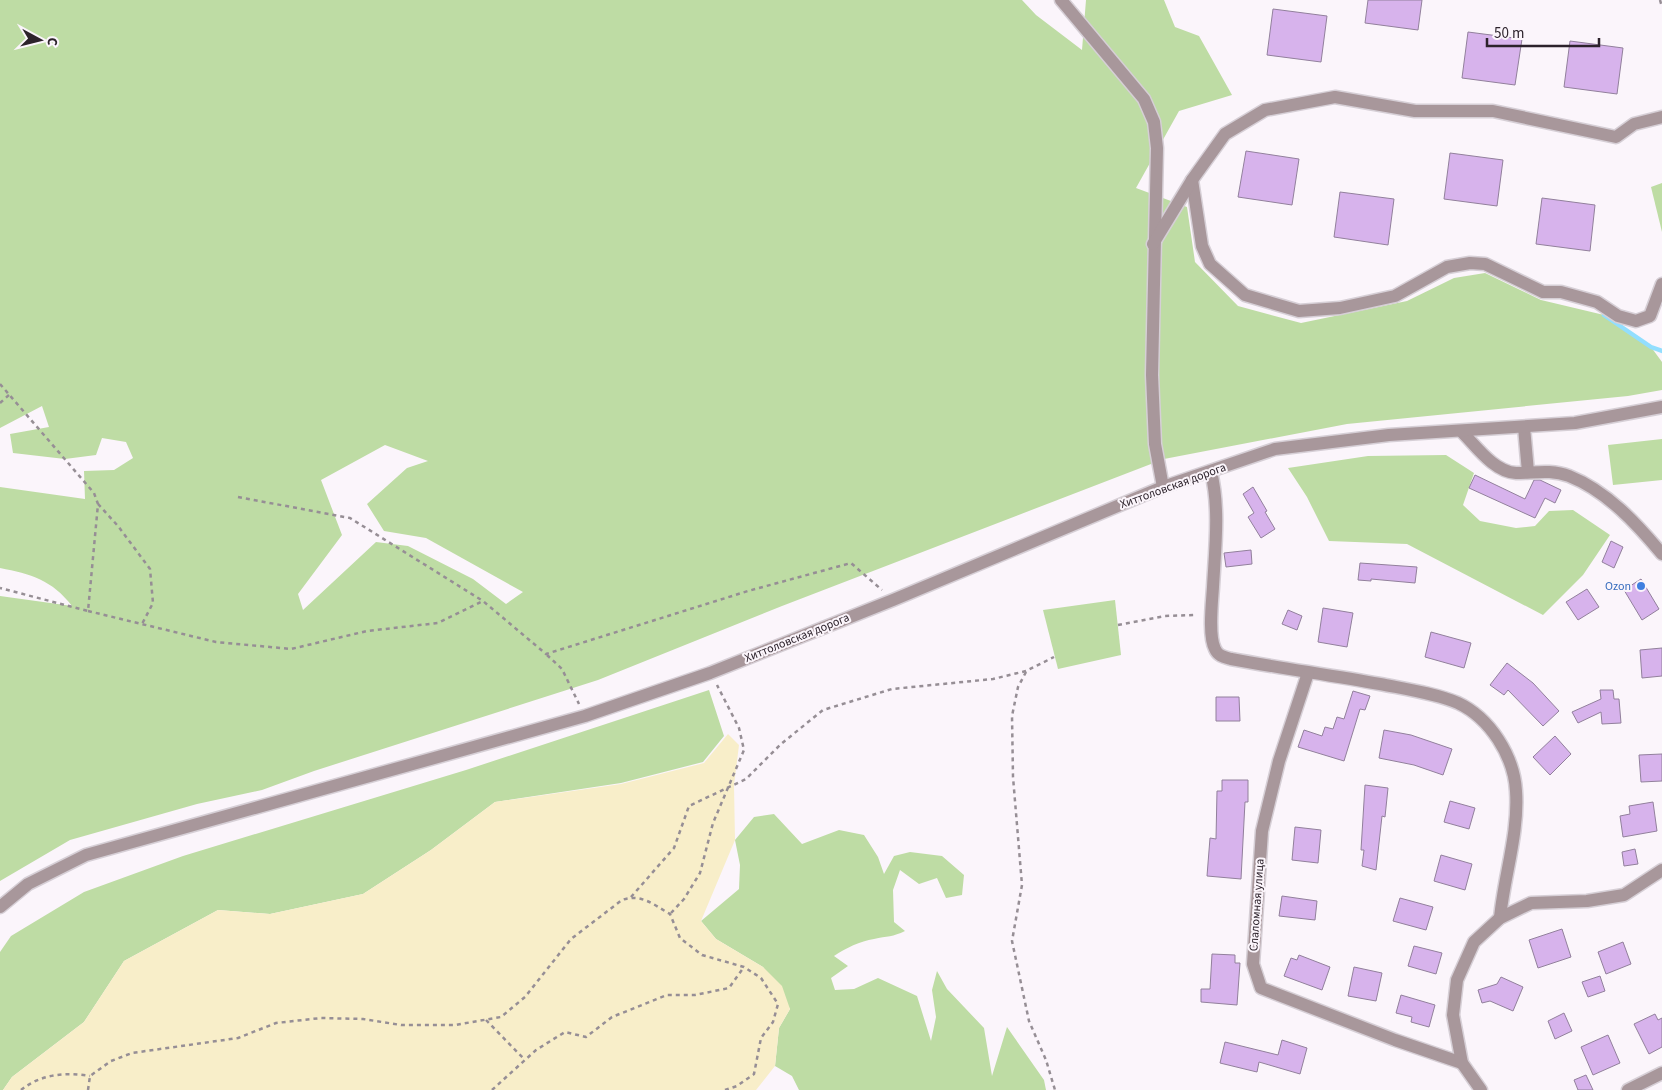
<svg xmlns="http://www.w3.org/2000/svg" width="1662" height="1090" font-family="'Source Sans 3',sans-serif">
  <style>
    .green { fill: #bedca4; fill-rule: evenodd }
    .sand { fill: #f8eec9 }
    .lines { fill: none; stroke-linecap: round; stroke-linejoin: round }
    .stream { stroke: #92defe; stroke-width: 4.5 }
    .building { fill: #d7b3ec; stroke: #92809c }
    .minor-casing { stroke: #d6cfd6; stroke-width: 15 }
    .path { stroke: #968e95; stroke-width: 2.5; stroke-dasharray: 4 4; stroke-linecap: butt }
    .minor { stroke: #a8979b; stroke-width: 12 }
    .shop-dot { fill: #3f7fe0; stroke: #fbf5fb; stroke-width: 2 }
    .labels { text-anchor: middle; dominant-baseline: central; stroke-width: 4; stroke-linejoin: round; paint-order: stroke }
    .street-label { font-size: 12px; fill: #2c222b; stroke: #fbf5fb }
    .shop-label { font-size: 12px; fill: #366cbe; stroke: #fbf5fb; text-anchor: end }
  </style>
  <rect width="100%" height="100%" fill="#fbf5fb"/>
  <g class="green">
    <path d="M0,0H1022L1036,15L1082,50L1086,0H1164L1175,27L1199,36L1232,95L1179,111L1136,188L1187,207L1195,262L1238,306L1301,323L1407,301L1454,278L1485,273L1541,300L1604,315L1651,347L1662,362V390L1628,396L1347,424L1164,459L782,606L598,680L314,771L262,790L197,804L70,840L0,881V596L72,606C52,580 31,574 0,568V487L85,499L84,471L114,470L133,458L126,442L102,438L96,455L65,459L13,453L10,434L49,427L42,406L0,428ZM385,445L428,461L407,468L367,504L384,531L426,538L523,592L506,604L473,579L408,546L376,542L303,610L298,594L342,535L321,480Z"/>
    <path d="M1662,183V232L1651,187Z"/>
    <path d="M1662,439V480L1613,485L1608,445Z"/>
    <path d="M1446,455L1474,473L1463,505L1480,521L1516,528L1535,526L1549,511L1573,510L1610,535L1583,575L1543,615L1407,544L1329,541L1307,497L1288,468L1368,456Z"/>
    <path d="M1115,600L1121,655L1058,669L1043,610Z"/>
    <path d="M709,690L724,736L703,762L621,783L495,802L431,850L363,894L270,914L218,910L124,961L84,1022L12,1077L3,1090H0V952L11,936L84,892L183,856L466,770Z"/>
    <path d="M774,814L802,844L839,830L864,835L878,857L884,874L894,856L910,852L942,856L964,875L962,895L946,898L937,878L919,884L900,870L893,890L894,922L905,931C893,937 887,936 874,939C860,941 846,948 834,956L848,966L831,978L835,990L854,989L878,978L917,996L931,1041L936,1017L932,990L937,971L947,989L984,1028L992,1076L1007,1027L1044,1080L1046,1090H799L792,1076L775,1066L779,1028L790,1009L763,967L716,939L701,921L739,889L740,865L735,840L754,817Z"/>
  </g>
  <path class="sand" d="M728,734L739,745L734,785L735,840L701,921L716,939L763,967L782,986L790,1009L779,1028L775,1066L756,1090H3L12,1077L84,1022L124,961L218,910L270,914L363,894L431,850L495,802L621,784L704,763Z"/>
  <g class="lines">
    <path class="stream" d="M1604,315L1651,347L1662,351"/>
  </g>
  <g class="building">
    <path d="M1368,0H1422L1418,30L1365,23Z"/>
    <path d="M1273,9L1327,16L1321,62L1267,55Z"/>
    <path d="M1468,32L1522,39L1515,85L1462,78Z"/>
    <path d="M1570,41L1623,48L1617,94L1564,87Z"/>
    <path d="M1246,151L1299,159L1292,205L1238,197Z"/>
    <path d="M1450,153L1503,160L1497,206L1444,199Z"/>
    <path d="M1340,192L1394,199L1388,245L1334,237Z"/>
    <path d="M1542,198L1595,205L1590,251L1536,244Z"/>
    <path d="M1475,475L1525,499L1534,480H1540L1561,490L1555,503L1545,498L1535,518L1469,488Z"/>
    <path d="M1253,487L1267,511L1265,512L1275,529L1261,538L1248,517L1254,513L1243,494Z"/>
    <path d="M1611,541L1623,547L1614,568L1602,562Z"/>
    <path d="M1251,550L1252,564L1226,567L1224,553Z"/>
    <path d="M1360,563L1417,567L1415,583L1371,579V581L1358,580Z"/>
    <path d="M1641,579L1659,609L1642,620L1624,590Z"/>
    <path d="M1587,589L1599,607L1578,620L1566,602Z"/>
    <path d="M1323,608L1353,613L1347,647L1318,642Z"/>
    <path d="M1288,610L1302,616L1297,630L1282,624Z"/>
    <path d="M1431,632L1471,643L1464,668L1425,657Z"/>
    <path d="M1662,648V676L1642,678L1640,650Z"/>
    <path d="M1507,663L1533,683L1559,711L1543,726L1508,690L1504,695L1490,685Z"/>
    <path d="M1600,690H1613L1614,699H1619L1621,723L1602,724L1601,712L1578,723L1572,712L1601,699Z"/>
    <path d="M1353,691L1370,696L1365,710L1360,709L1344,761L1298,747L1304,730L1322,736L1325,727L1333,729L1337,717L1344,719Z"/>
    <path d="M1216,697H1239L1240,721H1216Z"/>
    <path d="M1384,730L1411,735L1452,749L1443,775L1414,765L1379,758Z"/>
    <path d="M1555,736L1571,754L1550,775L1533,757Z"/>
    <path d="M1662,754V781L1641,782L1639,755Z"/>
    <path d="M1222,780H1248V802H1245L1241,879L1207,876L1210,838L1216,839L1217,791H1222Z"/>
    <path d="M1365,785L1388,788L1385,817L1382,816L1376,870L1362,866L1364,850H1361Z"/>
    <path d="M1450,801L1475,808L1469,829L1444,822Z"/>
    <path d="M1653,802L1657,831L1623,837L1620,816L1630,814L1629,806Z"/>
    <path d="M1295,827L1321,830L1318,863L1292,860Z"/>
    <path d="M1635,849L1638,864L1624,866L1622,852Z"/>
    <path d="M1441,855L1472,864L1465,890L1434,881Z"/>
    <path d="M1282,896L1317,901L1315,920L1279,916Z"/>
    <path d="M1400,898L1433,907L1426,930L1393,921Z"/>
    <path d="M1562,929L1571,957L1538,968L1529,940Z"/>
    <path d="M1623,942L1631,964L1606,974L1598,952Z"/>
    <path d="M1414,946L1442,953L1436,974L1408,966Z"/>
    <path d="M1212,954L1235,955V963H1240L1237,1005L1201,1002V989H1210Z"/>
    <path d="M1299,955L1330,967L1322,990L1284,976L1291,958L1297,960Z"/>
    <path d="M1354,967L1382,973L1376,1001L1348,996Z"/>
    <path d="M1600,976L1605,991L1588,997L1582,982Z"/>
    <path d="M1501,977L1523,987L1513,1011L1490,1001L1482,1003L1478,990L1497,984Z"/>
    <path d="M1401,995L1435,1005L1429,1027L1411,1022L1412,1017L1396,1013Z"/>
    <path d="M1564,1013L1572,1031L1555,1039L1548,1021Z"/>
    <path d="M1655,1014L1658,1020L1662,1018V1047L1649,1054L1634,1024Z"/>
    <path d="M1608,1035L1620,1063L1593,1075L1581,1047Z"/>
    <path d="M1282,1040L1307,1048L1300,1074L1259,1062L1257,1072L1220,1063L1225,1042L1278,1055Z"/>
    <path d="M1586,1075L1593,1090H1578L1574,1080Z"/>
  </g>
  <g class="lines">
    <g class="minor-casing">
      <g id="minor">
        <path d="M1061,0L1144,99L1154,122L1157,148L1152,375L1155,444L1163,487"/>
        <path d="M1192,180L1202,246L1210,264L1245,295L1299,311L1340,308L1395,296L1447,267L1470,263L1485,264L1543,292H1561L1597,302L1618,316L1636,321L1650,316L1662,284"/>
        <path d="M1153,244L1192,180L1225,134L1265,110L1335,97L1415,111H1493L1616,137L1634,124L1662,117"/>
        <path d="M1524,427L1528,472"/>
        <path d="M1462,432C1476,446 1494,472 1516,473C1534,473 1551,469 1569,476C1607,491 1637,524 1662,554"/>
        <path d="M1211,472C1220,508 1215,550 1213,587C1212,603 1208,636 1215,649C1218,656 1224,657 1231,659C1280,668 1330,675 1380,684C1405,689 1434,693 1458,703C1490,718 1514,756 1516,791C1519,833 1504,876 1500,918"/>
        <path d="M1308,673L1279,761L1262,831L1253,964L1261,988L1395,1040L1462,1063"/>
        <path d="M0,907L28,884L86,855L585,716L710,673L893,600L1163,487L1275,449L1389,435L1575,423L1662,407"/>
        <path d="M1481,1090L1462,1063L1453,1015L1457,980L1474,942L1500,918L1531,903L1587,901L1624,895L1662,870"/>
        <path d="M1628,1090L1662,1073"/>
      </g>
    </g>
    <g class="path">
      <path d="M1660,0L1662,7"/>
      <path d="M0,384L94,493L98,504L88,611L0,588"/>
      <path d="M0,403L9,395"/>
      <path d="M238,497L350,518L483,601"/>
      <path d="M98,504L118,526L150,569L153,603L142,624"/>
      <path d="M88,611L216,642L291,649L367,631L438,623L483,601L546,654L748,591L851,563L882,590"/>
      <path d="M1118,625L1165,616L1197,615"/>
      <path d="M547,655L562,669L579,704"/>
      <path d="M1026,672L1018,687L1012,716L1013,777L1022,885L1012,941L1029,1021L1046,1060L1055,1090"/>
      <path d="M631,897L674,848L689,806L746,779L781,744L823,710L892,689L993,679L1026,671L1054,657"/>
      <path d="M671,913L684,899L700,873L713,823L744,750L739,728L717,685"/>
      <path d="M486,1020L525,1060"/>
      <path d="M21,1090C41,1074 65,1072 90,1076"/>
      <path d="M88,1090L90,1076L111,1061L132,1053L238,1038L276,1023L321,1018L363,1019L401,1025H455L501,1017L525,997L571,939L622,900C641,893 654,905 670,914L680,938L702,955L744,967L761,978L778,1004L773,1022L761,1038L754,1074L737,1086L725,1090"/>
      <path d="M492,1090L536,1050L565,1032L586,1037L612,1017L667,995H695L729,988L744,967"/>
    </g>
    <use href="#minor" class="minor"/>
  </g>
  <circle class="shop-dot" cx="1641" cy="586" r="5"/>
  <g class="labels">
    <g class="street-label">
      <text transform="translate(1173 486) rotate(-20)">Хиттоловская дорога</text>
      <text transform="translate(797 638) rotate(-22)">Хиттоловская дорога</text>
      <text transform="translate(1257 905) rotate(-86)">Слаломная улица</text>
    </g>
    <g class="shop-label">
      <text x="1631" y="586">Ozon</text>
    </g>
  </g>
  <g transform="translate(40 40) rotate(97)" stroke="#fbf5fb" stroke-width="4" paint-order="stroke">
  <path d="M0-4L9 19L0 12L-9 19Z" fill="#2c222b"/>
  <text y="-8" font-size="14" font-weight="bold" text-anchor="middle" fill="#2c222b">С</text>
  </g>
  <path d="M1487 38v8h112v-8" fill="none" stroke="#2c222b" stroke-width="2.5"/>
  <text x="1494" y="38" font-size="15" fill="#2c222b" stroke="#fbf5fb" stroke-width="4" paint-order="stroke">50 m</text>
</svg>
